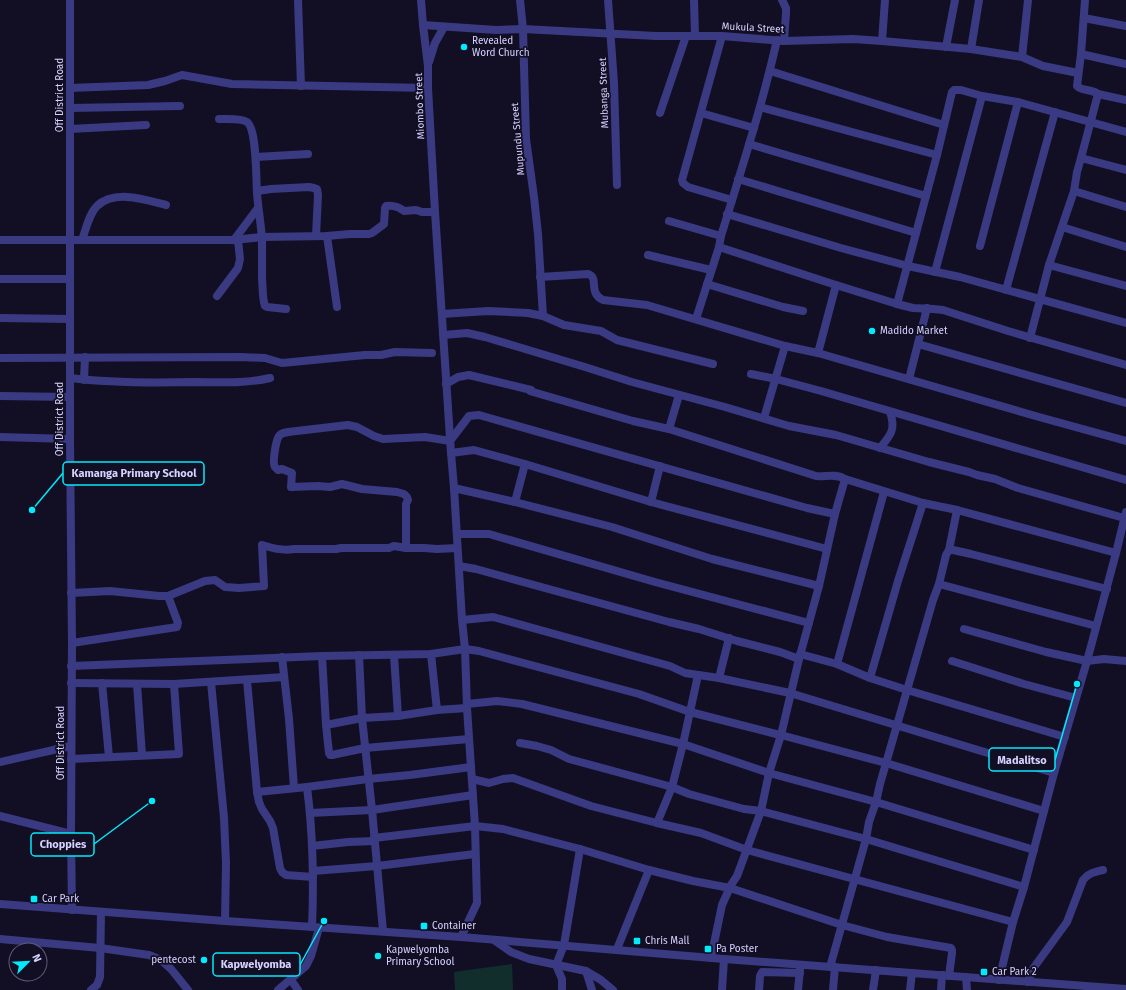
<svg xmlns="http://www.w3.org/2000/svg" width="1126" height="990" font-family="'Fira Sans',sans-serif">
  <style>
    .green { fill: #122e2c }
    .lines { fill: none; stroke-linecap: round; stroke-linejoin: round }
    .minor { stroke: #3a3a83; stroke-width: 8 }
    .poi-dot { fill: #02eafb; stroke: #120f24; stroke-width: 1.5 }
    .labels { text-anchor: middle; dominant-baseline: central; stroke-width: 3.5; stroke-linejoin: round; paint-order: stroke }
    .street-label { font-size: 10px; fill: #d6d2ff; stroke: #120f24 }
    .poi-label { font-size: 10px; fill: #d6d2ff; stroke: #120f24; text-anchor: start }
    .leader { fill: none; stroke: #02eafb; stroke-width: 1.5 }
    .callout-dot { fill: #02eafb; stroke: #120f24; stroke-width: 1.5 }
    .callout { fill: #120f24; stroke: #02eafb; stroke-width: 1.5 }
    .callout-label { font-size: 11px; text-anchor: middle; font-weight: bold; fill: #d6d2ff }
  </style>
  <rect width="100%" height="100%" fill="#120f24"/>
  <path class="green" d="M512,964L513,990H455L454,972Z"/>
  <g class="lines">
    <g class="minor">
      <path d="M70,0V439L72,643L71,834L72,910"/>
      <path d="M298,0L301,86"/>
      <path d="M421,0L423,25L428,66V88L435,212L451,453L454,488L462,620L465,649L467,708L475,826L477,903L461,937"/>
      <path d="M520,0L523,29L526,139L534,197L538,234L543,316"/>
      <path d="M608,0L614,83L617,185"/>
      <path d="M694,0L695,36"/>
      <path d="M782,0L786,8V13L784,41"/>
      <path d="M1085,0L1081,54L1077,86C1081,91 1092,89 1098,94"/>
      <path d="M1084,18L1126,26"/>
      <path d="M423,25L496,30L523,29L656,36H722L784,41L853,39L882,41L971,49L1022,57L1043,66L1078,73"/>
      <path d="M722,36L682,180L683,183L688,187L732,200"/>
      <path d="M777,40C762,106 741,171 721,236L719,247L836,285L897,304L937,155L952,92L954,90H961L982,96L1018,102L1126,132"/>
      <path d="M882,41L885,0"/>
      <path d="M946,47L955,0"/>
      <path d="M971,49L979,0"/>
      <path d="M1081,54L1126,64"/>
      <path d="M1022,57L1028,0"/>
      <path d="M429,62L435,43L444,27"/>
      <path d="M770,71L944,125"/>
      <path d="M70,88L148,85L165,81L182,75L232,84L428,88"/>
      <path d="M760,107L937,155"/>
      <path d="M70,108L180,106"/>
      <path d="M660,113L686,36"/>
      <path d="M701,113L754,128"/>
      <path d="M219,119C226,119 242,118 247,122C257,129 256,180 257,193C258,208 261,224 262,239C262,252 262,265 262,279C263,288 262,297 265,306L267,307L286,309"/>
      <path d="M70,129L146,125"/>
      <path d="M749,144L926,196"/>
      <path d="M256,157L308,154"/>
      <path d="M1081,158L1126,170"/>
      <path d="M738,179L916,233"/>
      <path d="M257,191L271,189L309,187L314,188L317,189L318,195L316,236"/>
      <path d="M1074,191L1126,207"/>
      <path d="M727,214L841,248L908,266L960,277L1126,323"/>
      <path d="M669,221L721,236"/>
      <path d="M1062,227L1126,247"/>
      <path d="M327,236L337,307"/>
      <path d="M0,240H234L262,237L327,236L350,234H369L372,233L384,224L385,208L386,206C393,205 399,207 404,211L416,210L422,212H435"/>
      <path d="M82,240C86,229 89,214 97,206C115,189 146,200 166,205"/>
      <path d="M234,240L258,208"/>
      <path d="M980,246L1018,102"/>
      <path d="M648,255L711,270"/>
      <path d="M1049,265L1126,286"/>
      <path d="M935,272L982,96"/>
      <path d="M540,277L588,274C600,278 587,292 603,300L647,305L785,346L818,353L1039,417L1126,441"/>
      <path d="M0,279H70"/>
      <path d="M707,284L783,307L803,311"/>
      <path d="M1006,290L1055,112"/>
      <path d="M217,296L238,268L240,259L238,240"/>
      <path d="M897,304L913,308L933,309L943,310L1008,331L1126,365"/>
      <path d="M442,314L488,311L528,313L543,316L564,325L601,331L617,340L713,364"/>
      <path d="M0,318L70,319"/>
      <path d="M696,319L719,247"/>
      <path d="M443,335L467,333L485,337L585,367L632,382L725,407L789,426L836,435L929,462L969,472L977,475L995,479L1018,488L1124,518"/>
      <path d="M1030,338L1049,265L1074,191L1077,172L1081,158L1098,94L1126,100"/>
      <path d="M918,344L1126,403"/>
      <path d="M818,353L836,285"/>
      <path d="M0,358L240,357L265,358L282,363L365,355H381L395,352L432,353"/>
      <path d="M751,374L776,379L821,391L1126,480"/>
      <path d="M70,378C111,383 152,383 193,382C219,382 245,384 270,378"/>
      <path d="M909,379L927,308"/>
      <path d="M84,380L85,357"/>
      <path d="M446,384L458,377L469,375L531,390L530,391L533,392L633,421L669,429L816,476C826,477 836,473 845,479"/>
      <path d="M0,396L70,397"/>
      <path d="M764,418L785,346"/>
      <path d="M669,429L679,395"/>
      <path d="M0,437L70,439"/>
      <path d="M880,448C891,435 896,429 890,412"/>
      <path d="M451,453L474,450L525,464"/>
      <path d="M454,488L515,502L612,527L712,559L819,586"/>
      <path d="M515,502L525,464L651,502L827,549"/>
      <path d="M651,502L660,466"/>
      <path d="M457,534H489L655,582L809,623"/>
      <path d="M406,548V504L408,500L407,497L404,494L397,492L362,489L342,484L330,487L318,486L291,487L292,473L282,469L278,470C277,469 276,468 275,467C272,463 276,440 279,436C281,433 284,433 288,432L348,425L357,427L374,436L383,439L425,437L450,441L466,420L469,416L479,415L807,508L835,514"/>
      <path d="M949,550L957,510"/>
      <path d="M459,566L476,569L669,622L699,629L737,641L780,652L799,659"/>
      <path d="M939,584L946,555L949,550H953L971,554L1107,589"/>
      <path d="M71,593L110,591L159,596H168L205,581L215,580L225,587L239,588L264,586L262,545C272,548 282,551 294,549H336L341,548H389L394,546L406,548H424L437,549L457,548"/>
      <path d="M462,620L493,617L670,666L685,673L719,678"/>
      <path d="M964,629L1046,652L1087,661L1104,659L1126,661"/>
      <path d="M729,638L719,678L790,693L1054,773"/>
      <path d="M72,643L177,627L178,623L168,596"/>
      <path d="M431,654L437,710"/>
      <path d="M800,654L837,664L870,678L907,690L1065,737"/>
      <path d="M359,655L362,718L372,810L383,931"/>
      <path d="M394,655L398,716"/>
      <path d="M322,656L326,725L329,753L330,755H332L365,748L469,739"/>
      <path d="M282,657L289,719L294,788"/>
      <path d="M952,661L1024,684L1076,698"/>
      <path d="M837,664L884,492"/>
      <path d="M71,666L322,656L431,654L465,649L479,651L639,694L690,712L780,735"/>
      <path d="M870,678L898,581L923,503"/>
      <path d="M247,680L257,792L259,802L262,809L270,821L273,828L280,868L282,872L286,875L313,877"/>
      <path d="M211,682L224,818L226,863L225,921"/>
      <path d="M71,683L174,684L284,677"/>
      <path d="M102,683L109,757"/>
      <path d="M137,684L142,755"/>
      <path d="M467,704L497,701L522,704L683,744L769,773L876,802L1034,850"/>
      <path d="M326,725L362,718L398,716L437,710L467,708"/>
      <path d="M781,735L886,763L1044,811"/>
      <path d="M520,743L537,746L551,750L569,759L672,787L689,794L744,809L761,811L866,839L1024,887"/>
      <path d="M71,759L179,754L174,684"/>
      <path d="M0,762L71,746"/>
      <path d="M472,779L489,783L503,779L513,778L591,806L657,823L701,833L747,850L1013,922"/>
      <path d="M307,787C313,834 314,880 312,927"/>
      <path d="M257,792L307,787L368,779L410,775L471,767"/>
      <path d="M310,813L372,810L473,795"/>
      <path d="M0,816L71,834"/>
      <path d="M657,823L672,787L683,744L698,675"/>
      <path d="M374,838L475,826L503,829L580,849L649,870L693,881L730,888L842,925L887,937L951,948L952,950V953L949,976"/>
      <path d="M312,846L348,842L375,841"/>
      <path d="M313,871L377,866L475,854"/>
      <path d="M0,904L225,921L461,937L724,959L1126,989"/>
      <path d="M0,939L100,948L149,955L161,960L171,969L188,990"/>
      <path d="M494,940L511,952L529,959L586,971L601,980L613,990"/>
      <path d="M617,949L649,870"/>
      <path d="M711,958L722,905L731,885L737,876L761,811L769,773L781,735L799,659L819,586L835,514L845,479L923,503L957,510L1116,553"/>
      <path d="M830,967L866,839L869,822L876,802L880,784L933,600L939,584L1096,626"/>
      <path d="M586,971L592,990"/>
      <path d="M966,977L967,990"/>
      <path d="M291,980L298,990"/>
      <path d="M999,980L1013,922L1024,887L1054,773L1087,661L1116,553L1126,512"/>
      <path d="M1028,982L1032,970L1067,922L1083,880C1088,873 1095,872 1103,870"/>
      <path d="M91,990L97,985L100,977L101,912"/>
      <path d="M278,990L306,966L311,956L319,928"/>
      <path d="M562,990V979L556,965L564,945L580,849"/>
      <path d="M722,990L724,959"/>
      <path d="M759,990L760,976L762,972L800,973"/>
      <path d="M798,990L800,969"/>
      <path d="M833,990L835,967"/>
      <path d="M873,990L876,970"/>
      <path d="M910,990L912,973"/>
      <path d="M941,990L942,975"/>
    </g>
  </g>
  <g class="poi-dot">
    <circle cx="464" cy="47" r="4"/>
    <circle cx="872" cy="331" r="4"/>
    <rect x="30" y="895" width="8" height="8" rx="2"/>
    <rect x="420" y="922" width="8" height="8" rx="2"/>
    <rect x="633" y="937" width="8" height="8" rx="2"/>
    <rect x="704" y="945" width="8" height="8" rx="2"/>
    <circle cx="378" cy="956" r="4"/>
    <circle cx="204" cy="960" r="4"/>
    <rect x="980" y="968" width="8" height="8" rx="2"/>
  </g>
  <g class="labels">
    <g class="street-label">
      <text transform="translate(753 28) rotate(3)">Mukula Street</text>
      <text transform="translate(604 93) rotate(-92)">Mubanga Street</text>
      <text transform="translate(60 95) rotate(-90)">Off District Road</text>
      <text transform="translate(420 106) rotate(-92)">Miombo Street</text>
      <text transform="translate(518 139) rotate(-95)">Mupundu Street</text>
      <text transform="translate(60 419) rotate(-90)">Off District Road</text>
      <text transform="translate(61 743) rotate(-90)">Off District Road</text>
    </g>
    <g class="poi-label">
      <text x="472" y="41">Revealed<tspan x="472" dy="12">Word Church</tspan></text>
      <text x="880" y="331">Madido Market</text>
      <text x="42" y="899">Car Park</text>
      <text x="432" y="926">Container</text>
      <text x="645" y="941">Chris Mall</text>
      <text x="716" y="949">Pa Poster</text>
      <text x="386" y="950">Kapwelyomba<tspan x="386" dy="12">Primary School</tspan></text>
      <text x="196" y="960" text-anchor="end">pentecost</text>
      <text x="992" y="972">Car Park 2</text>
    </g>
  </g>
  <path class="leader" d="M32 510L63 473M1077 684L1055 760M152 801L94 844M324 921L300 965"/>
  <g class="callout-dot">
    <circle cx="32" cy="510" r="4"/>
    <circle cx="1077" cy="684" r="4"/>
    <circle cx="152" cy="801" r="4"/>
    <circle cx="324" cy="921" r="4"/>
  </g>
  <g class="callout">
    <rect x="63" y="462" width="141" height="23" rx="4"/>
    <rect x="989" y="748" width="66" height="23" rx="4"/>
    <rect x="31" y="833" width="63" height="23" rx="4"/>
    <rect x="213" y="953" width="87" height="23" rx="4"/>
  </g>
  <g class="callout-label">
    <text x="134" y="477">Kamanga Primary School</text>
    <text x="1022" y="764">Madalitso</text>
    <text x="63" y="848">Choppies</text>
    <text x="256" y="968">Kapwelyomba</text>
  </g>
  <g transform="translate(28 962) rotate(66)"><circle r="19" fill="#120f24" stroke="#605d7c"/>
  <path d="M0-3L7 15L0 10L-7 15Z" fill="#02eafb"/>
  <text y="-6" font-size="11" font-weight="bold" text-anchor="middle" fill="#d6d2ff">N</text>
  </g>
</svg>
